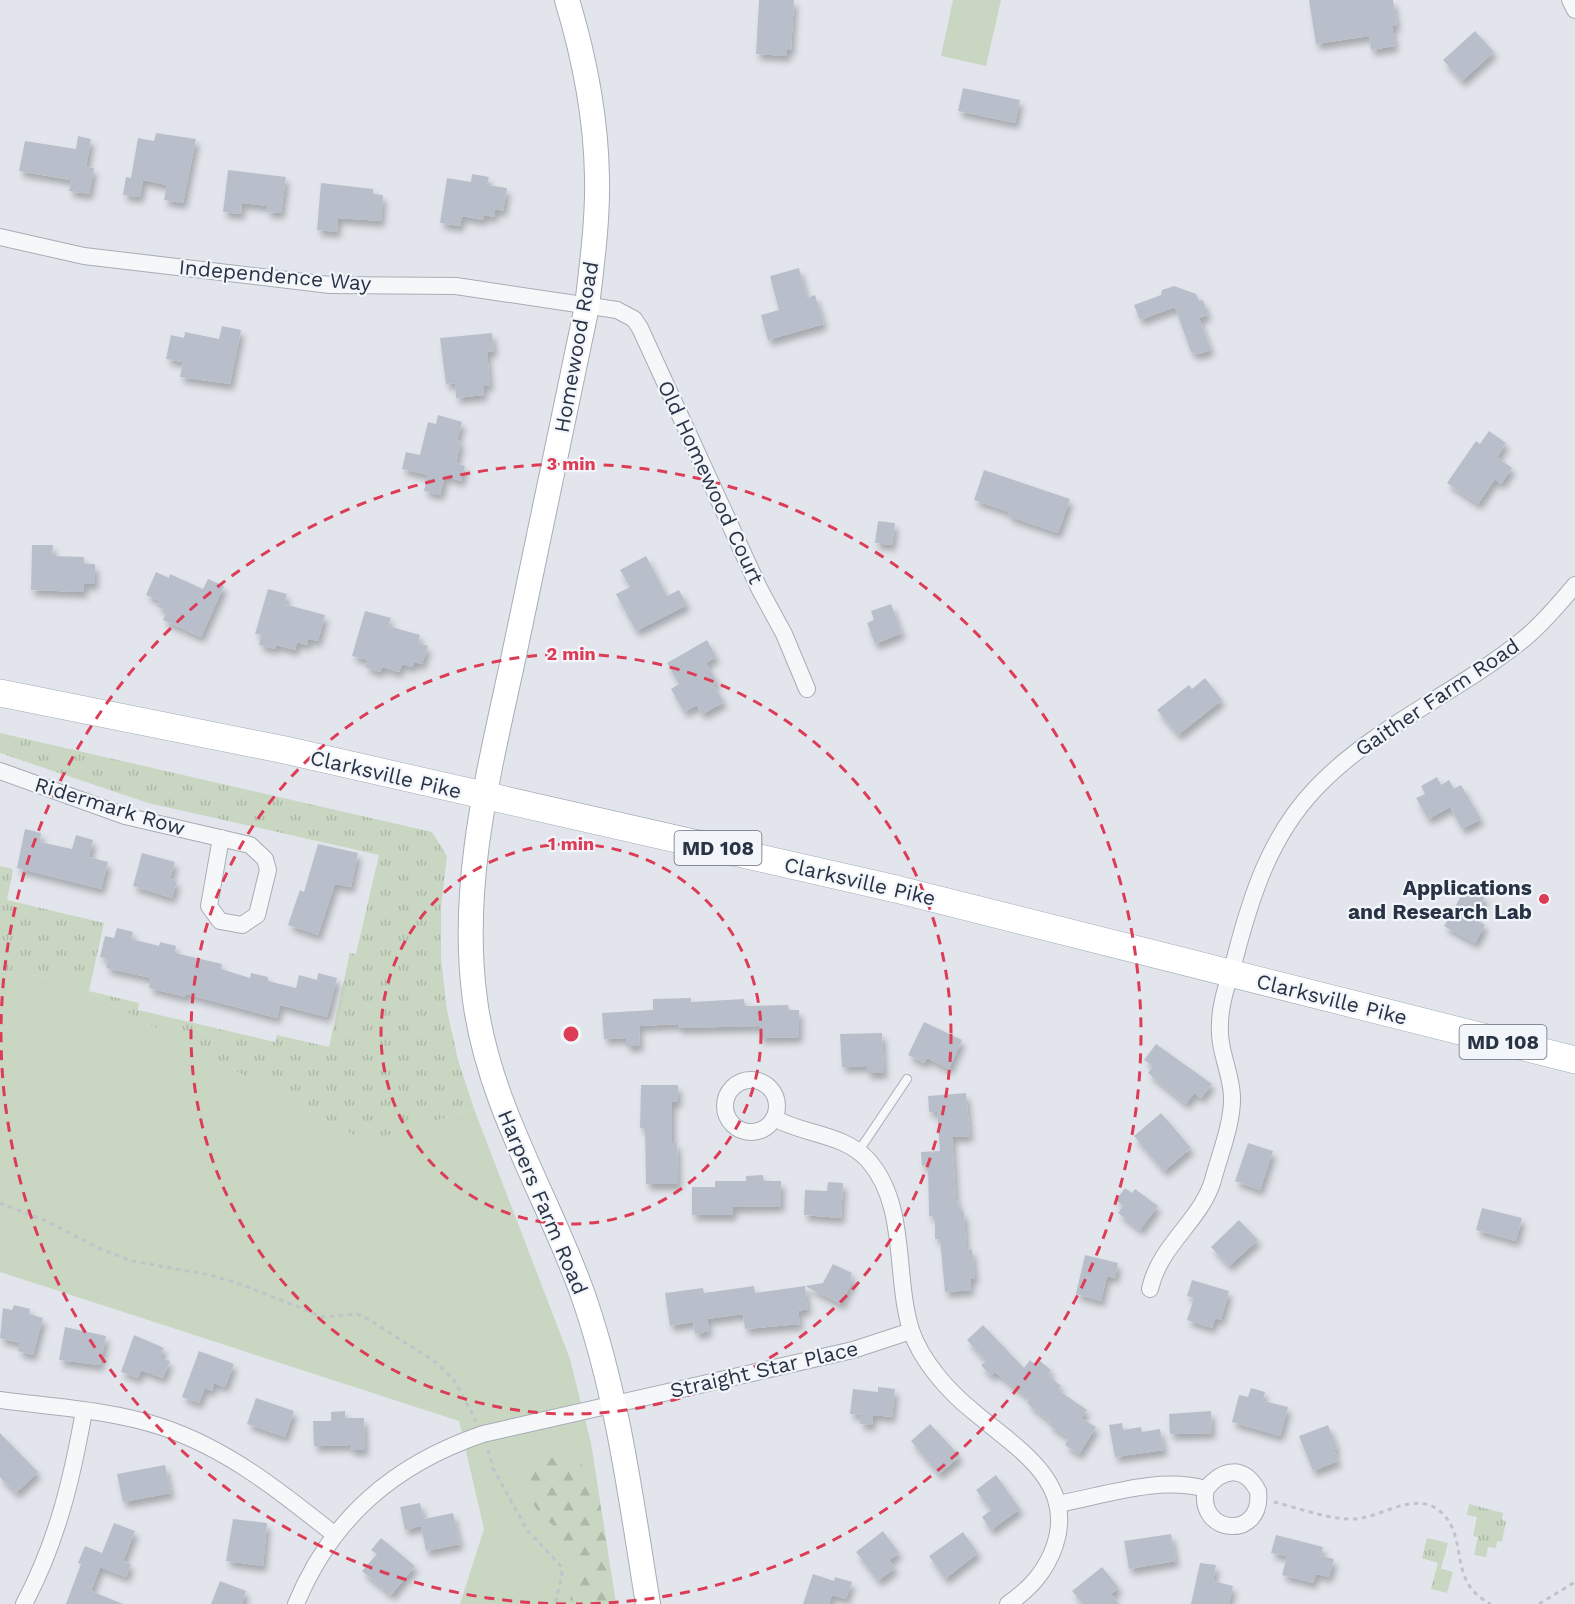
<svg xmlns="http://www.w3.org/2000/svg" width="1575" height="1604" font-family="'Work Sans',sans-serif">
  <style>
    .green { fill: #c8d6c2 }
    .forest { fill: url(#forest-firs) }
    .park { fill: url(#park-tufts) }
    .building { fill: #b9bfca; filter: url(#shadow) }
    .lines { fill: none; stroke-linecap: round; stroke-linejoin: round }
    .lane-casing { stroke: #a6adb7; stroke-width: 10 }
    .street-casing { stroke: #a6adb7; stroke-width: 18 }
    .secondary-casing { stroke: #a6adb7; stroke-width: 26 }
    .primary-casing { stroke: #a0aab9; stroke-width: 28 }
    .path { stroke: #c0c4ca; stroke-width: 3; stroke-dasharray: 4.5 4.5; stroke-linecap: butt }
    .lane { stroke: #f5f7f9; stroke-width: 8 }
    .street { stroke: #f5f7f9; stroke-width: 16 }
    .secondary { stroke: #fff; stroke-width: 24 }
    .primary { stroke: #fff; stroke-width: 27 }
    .ring { fill: none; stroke: #dc3c56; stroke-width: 3; stroke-dasharray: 10 8 }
    .poi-dot { fill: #dc3c56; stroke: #f2f5f9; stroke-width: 2 }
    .labels { text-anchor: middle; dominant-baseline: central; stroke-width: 4.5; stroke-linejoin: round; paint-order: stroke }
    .shield { fill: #f2f5f9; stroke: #656d7c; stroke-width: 1.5 }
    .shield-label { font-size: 20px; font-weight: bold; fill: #283346 }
    .street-label { font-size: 21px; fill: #283346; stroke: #f2f5f9 }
    .poi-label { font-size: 21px; font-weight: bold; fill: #283346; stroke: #f2f5f9; text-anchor: end }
    .centre { fill: #dc3c56; stroke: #f2f5f9; stroke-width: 3 }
    .ring-label { font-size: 18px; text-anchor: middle; font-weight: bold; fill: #dc3c56; stroke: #f2f5f9; stroke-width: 4.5; stroke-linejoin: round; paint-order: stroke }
  </style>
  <defs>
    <pattern id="forest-firs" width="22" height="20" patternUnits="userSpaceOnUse" patternTransform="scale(1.5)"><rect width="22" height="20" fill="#c8d6c2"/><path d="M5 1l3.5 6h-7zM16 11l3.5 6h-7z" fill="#acb8a8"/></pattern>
    <pattern id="park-tufts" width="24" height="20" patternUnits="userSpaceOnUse" patternTransform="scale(1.5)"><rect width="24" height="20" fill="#c8d6c2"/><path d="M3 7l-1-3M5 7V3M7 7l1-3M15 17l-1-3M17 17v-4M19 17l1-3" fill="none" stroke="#acb8a8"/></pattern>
    <filter id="shadow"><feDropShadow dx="3.5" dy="6" stdDeviation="3" flood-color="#0004"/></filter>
  </defs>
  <rect width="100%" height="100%" fill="#e2e6ec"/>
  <g class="green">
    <path d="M953,0H1001L986,66L941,56Z"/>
    <path d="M0,971L68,980L366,1142L474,1109L570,1359L591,1443L616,1604H460L484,1529L459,1421L0,1272Z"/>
  </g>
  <path class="forest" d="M560,1455L595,1471L616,1604H570L574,1563L556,1528L539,1513L528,1495L530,1466Z"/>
  <g class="park">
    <path d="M0,733L432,832L447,856L441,908V959L447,1010L458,1060L474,1109L366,1142L68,980L0,971V866L13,869L7,900L104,923L89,991L139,1003L138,1010L275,1042L277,1035L329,1047L350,953L356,954L379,855L148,803L0,753Z"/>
    <path d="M1469,1504L1503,1513L1502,1520L1506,1521L1502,1542L1497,1541L1496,1548L1488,1547L1486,1557L1474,1555L1478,1537L1473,1536L1477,1517L1467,1515Z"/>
    <path d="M1427,1538L1448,1543L1441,1569L1453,1572L1447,1593L1431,1589L1438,1563L1422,1558Z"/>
  </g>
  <g class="building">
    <path d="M759,0H794L791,50L787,49V56L756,54Z"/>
    <path d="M1309,0H1393L1397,26H1392L1395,46L1371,50L1369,36L1316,44Z"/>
    <path d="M1475,31L1494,52L1462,81L1443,60Z"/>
    <path d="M963,88L1020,100L1015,123L958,111Z"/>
    <path d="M156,133L196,139L183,203L164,200L167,185L143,180L140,197L123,195L126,177L131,178L138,138L154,141Z"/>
    <path d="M78,136L91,139L86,167L94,168L89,194L69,191L71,180L19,171L25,141L76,149Z"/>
    <path d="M228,170L286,177L281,213L267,212L268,206L242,203L241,214L223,212Z"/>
    <path d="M472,174L489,177L487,185L507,188L503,211L495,209L494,217L484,215L483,220L462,216L460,226L440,223L447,178L471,182Z"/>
    <path d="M321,183L373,189V194L383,195L381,221L338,218L337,232L317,230Z"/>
    <path d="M799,268L807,298L815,295L824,324L768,340L761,315L779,310L770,276Z"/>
    <path d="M1174,286L1196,294L1199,301L1203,300L1208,315L1199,318L1211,350L1198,354L1191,352L1175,307L1140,320L1134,305L1161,295L1162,290Z"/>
    <path d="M222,326L241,330L230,384L180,377L183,362L166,359L171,335L184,338L185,332L219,339Z"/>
    <path d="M492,333L494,351L487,352L490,385L483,386L484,395L456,398L455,383L446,384L440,338Z"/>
    <path d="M438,415L462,422L457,440L461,442L456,463L465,466L461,481L445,476L440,495L424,491L428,475L402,469L406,452L420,455L428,422L436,424Z"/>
    <path d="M1489,431L1506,443L1497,457L1512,468L1501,484L1495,479L1478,504L1447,483L1476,441L1480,444Z"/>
    <path d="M984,470L1070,499L1058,533L1008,516L1009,512L974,500Z"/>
    <path d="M878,521L895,523L892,545L875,543Z"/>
    <path d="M32,545H53L52,556L84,557V564H95V584H84V592L31,590Z"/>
    <path d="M646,556L667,596L679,590L687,605L636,631L616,594L630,587L620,570Z"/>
    <path d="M156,572L169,578L170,574L203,589L208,579L224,586L201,637L163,620L167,611L157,606L160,601L146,595Z"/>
    <path d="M268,589L287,594L284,604L325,615L318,641L308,639L307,645L297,642L295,650L276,645L275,649L259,645L261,635L255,634Z"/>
    <path d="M891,604L902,633L875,644L867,623L874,620L871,611Z"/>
    <path d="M365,611L391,618L388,626L420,635L418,643L428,646L422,664L414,662L412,667L402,664L399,672L382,667L380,672L365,667L368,660L352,656Z"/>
    <path d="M707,640L716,657L706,663L717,682L713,684L724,702L702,714L697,705L684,712L671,689L679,684L667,663Z"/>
    <path d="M1205,678L1222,700L1178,735L1157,710L1189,685L1192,689Z"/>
    <path d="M1437,777L1441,785L1449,780L1454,789L1461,785L1481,819L1462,829L1450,807L1428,819L1416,798L1425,794L1421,786Z"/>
    <path d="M25,829L41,833L40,842L72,849L76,835L93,840L89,857L108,862L101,889L17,868Z"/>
    <path d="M318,844L358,853L351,887L335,884L318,935L288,925L300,890L304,892Z"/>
    <path d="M142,853L175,862L170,879L177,881L172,898L133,886Z"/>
    <path d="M1466,887L1485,897L1473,918L1485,925L1475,943L1444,926Z"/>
    <path d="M117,928L133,932L131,939L159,946L160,942L176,946L175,953L222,964L221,969L250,978L251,973L268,977V981L296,988L299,975L317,980L318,973L337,978L327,1017L280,1005L277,1018L186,994V997L149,988L151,978L106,968L108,959L100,957L105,936L114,938Z"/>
    <path d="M691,998V1002L744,999L745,1006L788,1005L789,1010H799V1037L760,1038L759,1026L678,1028V1024L639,1026L640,1046H626V1038L604,1039L602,1013L653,1010V999Z"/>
    <path d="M924,1022L962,1040L949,1069L927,1058L924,1063L908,1055Z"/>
    <path d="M882,1033L884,1073H867V1066L842,1067L840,1034Z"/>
    <path d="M1156,1044L1212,1084L1201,1098L1194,1093L1186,1104L1148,1073L1153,1066L1144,1060Z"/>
    <path d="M641,1085H678V1102H672V1143H677L678,1184H646L645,1128H640Z"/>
    <path d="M966,1093L970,1136L952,1137L956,1201L958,1200L959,1212H964L966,1250L972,1249L975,1279H970L971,1290L945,1292L940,1239H935V1216H929L928,1165L922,1166L921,1152L940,1151L937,1112H929L928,1096Z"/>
    <path d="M1161,1113L1191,1148L1164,1171L1134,1136Z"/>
    <path d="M1248,1143L1273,1151L1260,1190L1235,1181Z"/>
    <path d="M763,1175L764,1181H781V1206L733,1207V1215H692V1187H715V1181H746V1176Z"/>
    <path d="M828,1182L843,1183L841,1218L804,1215L805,1190L827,1191Z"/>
    <path d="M1125,1188L1132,1193L1135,1189L1158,1206L1140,1230L1118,1213L1123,1206L1116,1200Z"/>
    <path d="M1482,1208L1522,1218L1516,1241L1476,1230Z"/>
    <path d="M1239,1220L1258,1240L1229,1266L1211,1247Z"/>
    <path d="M1085,1255L1118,1263L1115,1278L1107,1276L1101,1301L1076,1294Z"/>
    <path d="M833,1264L852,1273L850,1279L853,1280L841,1304L805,1286L823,1283Z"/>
    <path d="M1192,1280L1229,1291L1221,1320L1215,1318L1212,1328L1187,1320L1194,1298L1187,1296Z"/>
    <path d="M754,1286L755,1293L805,1286L808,1309L798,1311L800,1324L745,1329L743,1314L707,1319L709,1331L695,1334L693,1322L670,1326L665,1293L703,1288L704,1293Z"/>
    <path d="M14,1305L30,1309L29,1314L43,1318L33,1355L18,1351L20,1343L0,1338L3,1308L12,1310Z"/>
    <path d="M983,1325L1024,1368L1030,1360L1037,1366L1040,1361L1051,1370L1048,1375L1061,1386L1058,1390L1087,1410L1081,1418L1096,1427L1079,1454L1065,1445L1069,1438L1049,1425L1051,1422L1027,1403L1030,1399L995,1372L991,1376L981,1365L986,1361L967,1340Z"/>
    <path d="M65,1327L106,1336L100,1365L59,1360Z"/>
    <path d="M134,1335L164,1348L160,1358L170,1361L163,1378L141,1370L138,1378L121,1372Z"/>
    <path d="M199,1351L234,1364L225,1387L214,1383L212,1391L205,1388L199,1403L182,1397Z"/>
    <path d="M878,1387L895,1389L892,1417L873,1415L872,1425L860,1424L861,1415L850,1414L853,1389L878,1392Z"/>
    <path d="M1251,1388L1265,1392L1263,1401L1288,1407L1280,1436L1232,1422L1239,1395L1248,1397Z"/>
    <path d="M256,1398L294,1411L285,1437L247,1424Z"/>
    <path d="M345,1411V1418H364L365,1450H351L350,1445L314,1446L313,1421H331V1412Z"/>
    <path d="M1211,1411L1212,1433L1170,1434L1169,1414Z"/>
    <path d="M1122,1423L1123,1430L1141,1427L1142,1432L1160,1429L1164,1450L1115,1457L1109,1425Z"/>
    <path d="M930,1424L960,1456L939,1474L911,1441Z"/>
    <path d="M1328,1425L1337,1448L1334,1449L1338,1461L1313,1471L1299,1436Z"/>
    <path d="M0,1433L38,1472L16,1493L0,1477Z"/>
    <path d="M165,1465L171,1493L123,1502L117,1474Z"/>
    <path d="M996,1475L1020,1509L991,1530L982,1517L991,1510L976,1490Z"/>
    <path d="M420,1503L424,1519L453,1513L460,1544L426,1551L421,1526L405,1530L400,1507Z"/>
    <path d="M233,1519L267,1523L263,1566L226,1561Z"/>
    <path d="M114,1523L135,1531L123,1561L131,1564L126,1577L100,1567L91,1591L123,1604H66L81,1564L78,1563L85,1546L102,1553Z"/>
    <path d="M883,1531L899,1553L889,1560L895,1568L878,1581L856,1552Z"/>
    <path d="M963,1532L978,1553L945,1579L929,1556Z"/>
    <path d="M1171,1534L1176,1561L1129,1569L1124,1541Z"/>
    <path d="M1276,1535L1323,1547L1321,1556L1334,1559L1329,1577L1316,1574L1313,1583L1282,1575L1287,1556L1271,1553Z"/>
    <path d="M381,1538L415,1566L391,1595L362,1571L377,1554L371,1550Z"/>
    <path d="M1200,1563L1216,1565L1213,1581L1233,1586L1229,1604H1191Z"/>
    <path d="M1102,1567L1119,1588L1111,1594L1119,1604H1083L1072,1591Z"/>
    <path d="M813,1574L834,1581L835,1577L852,1582L846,1599L832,1595L829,1604H803Z"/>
    <path d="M220,1581L246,1591L242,1604H211Z"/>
  </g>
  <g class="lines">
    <g class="lane-casing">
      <path id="lane" d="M858,1152L907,1079"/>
    </g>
    <g class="street-casing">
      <g id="street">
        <path d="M1570,0L1575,10"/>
        <path d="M0,237L84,256L330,285L456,286L617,310L634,319L640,328L759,588L784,634L807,689"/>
        <path d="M0,771L125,816L250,845L265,859L268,870L257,915L242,925L220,921L209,906L221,838"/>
        <circle cx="751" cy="1106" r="26"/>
        <path d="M774,1118C804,1135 843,1133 868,1160C908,1205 894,1276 911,1330C921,1361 949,1392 974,1412C1015,1447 1076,1481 1055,1545C1046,1571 1031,1588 1008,1604"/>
        <path d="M1150,1289C1160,1244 1201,1221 1213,1180C1220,1154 1233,1122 1232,1096C1231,1072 1218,1049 1220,1024C1220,1002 1229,980 1235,958C1251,896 1270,836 1316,788C1376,725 1458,693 1525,638C1544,622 1560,603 1575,585"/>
        <path d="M0,1400C53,1407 111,1410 162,1427C228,1449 281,1492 335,1535"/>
        <path d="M1058,1504C1106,1495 1159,1476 1206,1489C1196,1535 1264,1541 1258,1491C1244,1465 1223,1468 1206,1489"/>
        <path d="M24,1604C57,1542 72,1479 84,1411"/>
        <path d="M296,1604C332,1517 395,1464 483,1434L853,1350L911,1331"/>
      </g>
    </g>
    <g class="secondary-casing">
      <path id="secondary" d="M567,0C584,56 596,118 597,177C598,220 592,263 587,306C563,422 538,538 514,655C490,768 459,883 475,1000C489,1106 548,1196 583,1295C618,1395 631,1500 648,1604"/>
    </g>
    <g class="primary-casing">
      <path id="primary" d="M0,693L285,750L896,889L1575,1060"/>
    </g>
    <g class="path">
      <path d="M0,1203L46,1221L105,1251L133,1261L210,1275L243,1285L323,1317L357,1314L368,1319L437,1363L454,1380L476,1421"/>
      <path d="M488,1450L493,1468L527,1530L560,1565L562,1575L555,1604"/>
      <path d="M1274,1502C1299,1508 1329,1520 1355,1519C1383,1517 1418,1488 1443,1514C1469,1541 1447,1582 1491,1604"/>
      <path d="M1539,1604L1575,1582"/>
    </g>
    <use href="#lane" class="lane"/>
    <use href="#street" class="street"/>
    <use href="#secondary" class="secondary"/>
    <use href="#primary" class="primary"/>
  </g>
  <g class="ring">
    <circle cx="571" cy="1034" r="190"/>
    <circle cx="571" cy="1034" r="380"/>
    <path d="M566 1604A570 570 0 1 1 576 1604"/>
  </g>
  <circle class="poi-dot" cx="1544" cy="899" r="6"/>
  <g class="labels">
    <g class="shield">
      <rect x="674.5" y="831" width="87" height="34" rx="4.5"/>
      <rect x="1459.5" y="1025" width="87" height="34" rx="4.5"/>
    </g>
    <g class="shield-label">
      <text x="718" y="848">MD 108</text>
      <text x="1503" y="1042">MD 108</text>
    </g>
    <g class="street-label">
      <text transform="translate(275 275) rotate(5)">Independence Way</text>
      <text transform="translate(576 347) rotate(-80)">Homewood Road</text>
      <text transform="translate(711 482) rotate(65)">Old Homewood Court</text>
      <text transform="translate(1437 697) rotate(-34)">Gaither Farm Road</text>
      <text transform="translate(386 774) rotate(13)">Clarksville Pike</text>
      <text transform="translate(110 806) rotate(17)">Ridermark Row</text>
      <text transform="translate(860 881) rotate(13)">Clarksville Pike</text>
      <text transform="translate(1332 999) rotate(14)">Clarksville Pike</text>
      <text transform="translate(543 1202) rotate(67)">Harpers Farm Road</text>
      <text transform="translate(764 1369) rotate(-13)">Straight Star Place</text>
    </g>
    <g class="poi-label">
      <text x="1532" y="887">Applications<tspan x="1532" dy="24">and Research Lab</tspan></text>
    </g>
  </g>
  <circle cx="571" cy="1034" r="9" class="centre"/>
  <g class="ring-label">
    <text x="571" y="470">3 min</text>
    <text x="571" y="660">2 min</text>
    <text x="571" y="850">1 min</text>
  </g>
</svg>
